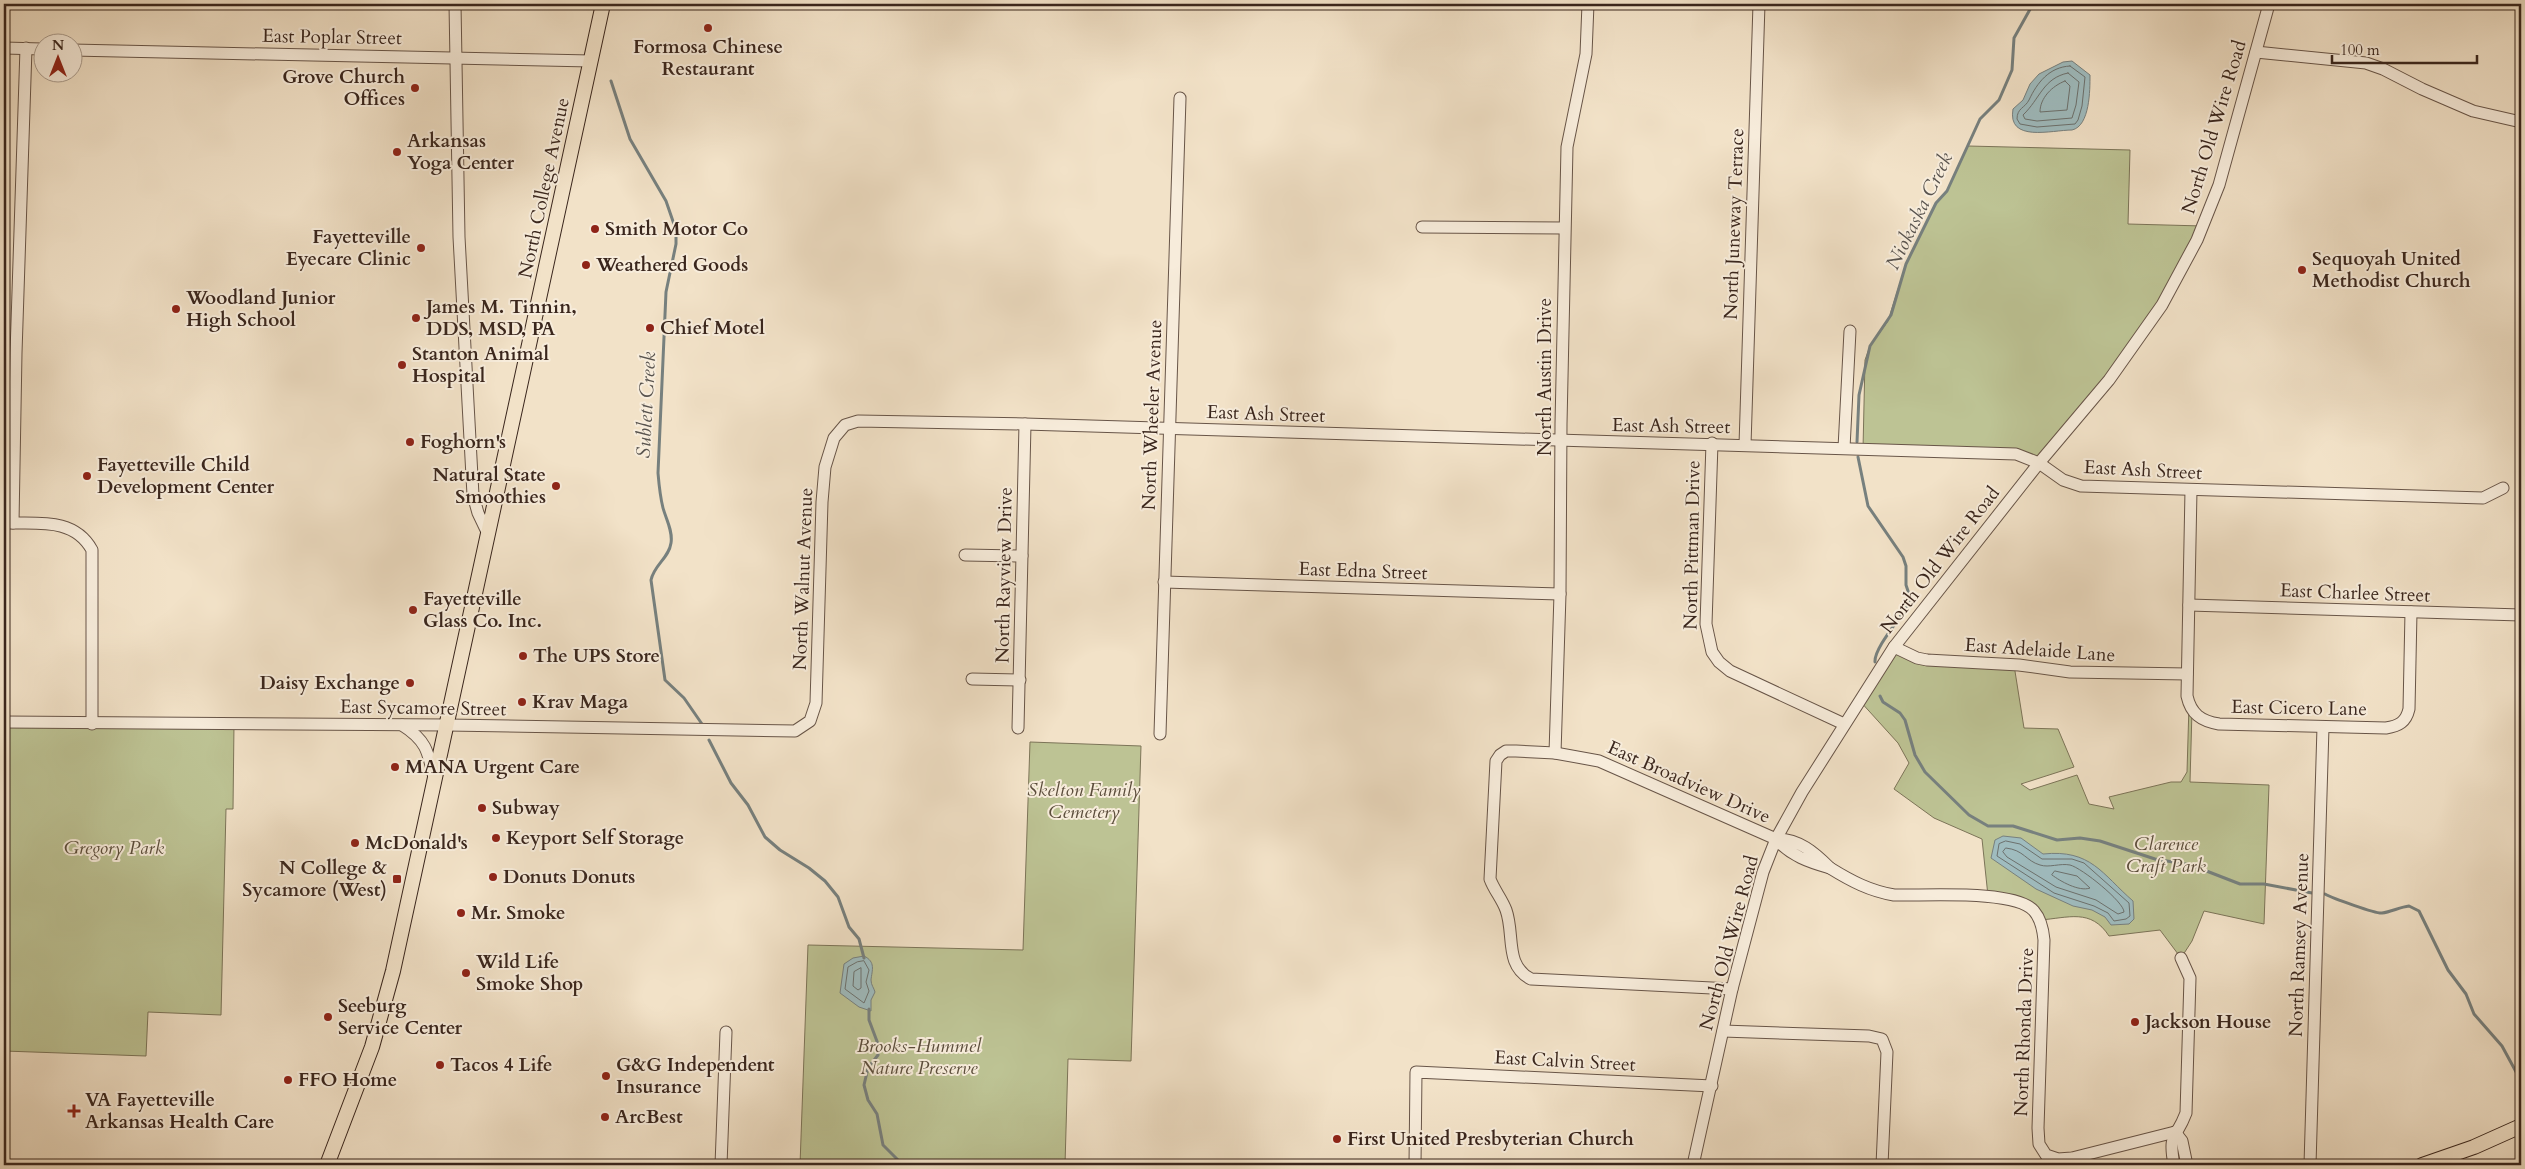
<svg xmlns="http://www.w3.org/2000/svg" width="2525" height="1169" font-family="Cardo,serif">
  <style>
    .green { fill: #bdc394; stroke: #7c7458 }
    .water { fill: #9fbcbf; stroke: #77807e }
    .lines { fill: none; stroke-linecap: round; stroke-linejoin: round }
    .shore { stroke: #6c716e; stroke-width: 1 }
    .stream { stroke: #77807e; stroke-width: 3 }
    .minor-casing { stroke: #685548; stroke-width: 13 }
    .major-casing { stroke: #3a261d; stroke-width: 16 }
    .minor { stroke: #f7ecdb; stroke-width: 11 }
    .major { stroke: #f2e2c8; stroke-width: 14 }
    .poi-dot { fill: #8f2418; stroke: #f7ecdb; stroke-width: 2 }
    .labels { text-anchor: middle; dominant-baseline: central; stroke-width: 4; stroke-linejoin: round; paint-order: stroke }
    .street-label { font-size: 19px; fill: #3a261d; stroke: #f7ecdb }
    .poi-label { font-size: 19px; font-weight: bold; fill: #3a261d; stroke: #f7ecdb; text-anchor: start }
    .park-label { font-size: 19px; font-style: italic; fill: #5b4d3b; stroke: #f7ecdb }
    .water-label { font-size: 20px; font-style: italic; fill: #58534e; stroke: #f7ecdb }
  </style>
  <rect width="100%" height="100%" fill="#f2e2c8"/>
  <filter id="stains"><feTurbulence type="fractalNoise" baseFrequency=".004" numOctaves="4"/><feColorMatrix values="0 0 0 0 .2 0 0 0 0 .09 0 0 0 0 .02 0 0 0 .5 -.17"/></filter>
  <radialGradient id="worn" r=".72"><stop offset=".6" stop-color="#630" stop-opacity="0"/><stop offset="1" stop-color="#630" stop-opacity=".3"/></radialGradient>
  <g class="green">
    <path d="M1968,146L2130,150L2128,224L2203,226L2162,305L2039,463L2016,454L1863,449L1865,360L1870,346L1888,321L1906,264L1936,203L1947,191Z"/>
    <path d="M1894,647L1917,658L2014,665L2024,728L2058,729L2074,767L2021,784L2030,790L2077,775L2089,804L2114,809L2109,797L2171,782H2181L2187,772L2189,705L2192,710L2190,782L2269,785L2264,924L2204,911L2192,941L2181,958L2160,930L2109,936C2091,908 2068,918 2040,920L2033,910L1988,896L1982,839L1934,818L1894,789L1909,763L1898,743L1859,700Z"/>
    <path d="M4,722L234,724L233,809H226L221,1015L148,1012L146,1056L4,1051Z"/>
    <path d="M1030,742L1141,746L1131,1061L1068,1059L1065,1165H800L808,945L1023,950Z"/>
  </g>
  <g class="water">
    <path d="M2072,61L2090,75C2090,90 2090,126 2072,130C2052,130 2007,143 2013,109L2023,100L2030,84L2039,74L2063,62Z"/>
    <path d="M2003,836L2021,838L2043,854C2091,849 2102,874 2133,901L2134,919L2129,924L2111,925L2105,917L2092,910L2073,906L2036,889L1991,858L1995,840Z"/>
    <path d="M864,956C876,962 872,970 871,980C871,985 874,988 875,992L871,1000V1011L859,1007L840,993L844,964L853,958Z"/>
  </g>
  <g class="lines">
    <g class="shore">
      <path d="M2070,66L2085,77L2082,106L2078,120L2075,124L2037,127L2020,124L2017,119C2017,108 2025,108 2029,100C2037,83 2049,67 2070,66Z"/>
      <path d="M2068,73L2079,82L2076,105L2072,118L2037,121L2025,119L2023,115C2040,99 2043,78 2068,73Z"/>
      <path d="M2065,81L2070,86L2067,110L2040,112C2040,98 2052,86 2065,81Z"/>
      <path d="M2006,841L2020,844L2042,859H2072L2084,863L2129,903L2130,916L2126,919L2114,921L2108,913L2094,906L2054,893L1997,856L1999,844Z"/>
      <path d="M2006,848C2024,850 2026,861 2040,865C2049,868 2060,863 2070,865C2082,868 2124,902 2124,912L2118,914L2096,900L2056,887L2007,857L2003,852Z"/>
      <path d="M2055,871L2077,876L2090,888C2079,892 2060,881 2052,875Z"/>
      <path d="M864,961L869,970L866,982L869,991L864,1003L845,989L848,967L857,962Z"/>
      <path d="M861,968V988L858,990L853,986L854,972Z"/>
    </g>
    <g class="stream">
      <path d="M611,81L630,139L666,201L676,230V244L666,292L658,473C659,485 660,496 663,508C666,519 673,531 671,543C669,558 654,565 651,580L665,680L684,698L702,724"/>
      <path d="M1857,442L1859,395L1870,346L1891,315L1906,264L1936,203L1947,191L1980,119L1999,100L2012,70L2014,38L2033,4"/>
      <path d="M1858,457L1868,506L1903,557L1906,566V585L1911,600C1903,616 1874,647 1875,662"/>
      <path d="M1880,696L1883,702L1900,713L1905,720L1915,755L1925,772L1969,815L1988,826H2013L2057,840L2080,838L2100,841L2155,859L2191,865L2240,884H2264L2312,893"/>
      <path d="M709,740L731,783L748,805L765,837L780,850L809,868L825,881L838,897L849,927L859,939L864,958"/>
      <path d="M2325,894C2332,898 2376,914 2382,913C2391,912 2400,907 2409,906L2419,911L2448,970L2466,994L2474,1014L2502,1046L2521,1081"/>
      <path d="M869,1009V1020L878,1044V1055L868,1068L864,1085L868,1100L877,1114L883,1145L903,1165"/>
    </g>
    <g class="minor-casing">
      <g id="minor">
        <path d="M455,4L459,237L473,495L478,513L488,534"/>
        <path d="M4,48L42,49"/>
        <path d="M72,50L591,61"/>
        <path d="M2256,52L2366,63L2383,69L2422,89L2473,111L2521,122"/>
        <path d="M1422,227L1564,228"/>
        <path d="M1712,443L1706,624L1712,652L1719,662L1730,671L1844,724"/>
        <path d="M1745,445L1759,4"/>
        <path d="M1844,448L1850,331"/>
        <path d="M2191,490L2187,696C2191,714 2201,721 2219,724L2386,728C2399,726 2406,722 2409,709L2411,612"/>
        <path d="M4,523C37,524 74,517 92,550V724"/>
        <path d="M13,523L16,353L26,48"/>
        <path d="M965,555L1022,556"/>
        <path d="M1164,582L1560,594"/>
        <path d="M2189,605L2521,615"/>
        <path d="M1894,647L1917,658L1927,660L2019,665L2070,672L2187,674"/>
        <path d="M972,679L1020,680"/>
        <path d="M4,722L447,725L795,731L810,721L816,703L822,502L825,467L834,438L845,425L858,421L1025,424L2016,454L2039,463L2063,480L2081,486L2483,498L2503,488"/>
        <path d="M402,725C426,740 428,751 434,778"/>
        <path d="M1018,728L1025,424"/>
        <path d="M1160,734L1180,98"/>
        <path d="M1555,753L1560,594L1561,424L1567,147L1586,54L1588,4"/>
        <path d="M1830,868C1851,881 1870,891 1894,895C1924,896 2016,889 2034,911C2041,919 2043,929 2044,940L2038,1128L2039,1144L2046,1155L2058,1159L2072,1158L2175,1132"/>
        <path d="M1732,989L1531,979C1504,965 1515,935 1506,910C1502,899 1494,890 1490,879L1496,761L1500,755L1506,751H1516L1555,753L1599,761L1776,839C1799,839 1814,852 1830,868C1809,862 1791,856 1776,839"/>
        <path d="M1723,1031L1869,1036L1882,1039L1887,1052L1882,1165"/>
        <path d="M2175,1132L2182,1141L2187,1165"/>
        <path d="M721,1165L726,1032"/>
        <path d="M1415,1165L1416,1072L1712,1086"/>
        <path d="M1693,1165L1732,989L1763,872L1776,839L1802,792L1894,647L2039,463L2109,380L2162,305L2197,240L2219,185L2269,4"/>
        <path d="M2174,1165C2168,1132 2176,1140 2186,1113L2190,978L2181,958"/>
        <path d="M2310,1165L2323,727"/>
      </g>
    </g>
    <g class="major-casing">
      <g id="major">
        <path d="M327,1165L372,1047L393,971L603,4"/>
        <path d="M2422,1165L2474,1147L2521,1126"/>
      </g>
    </g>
    <use href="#minor" class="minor"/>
    <use href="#major" class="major"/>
  </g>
  <g class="poi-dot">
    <circle cx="708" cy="28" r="5"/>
    <circle cx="415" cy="88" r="5"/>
    <circle cx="397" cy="152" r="5"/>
    <circle cx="595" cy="229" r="5"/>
    <circle cx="421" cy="248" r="5"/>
    <circle cx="586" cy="265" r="5"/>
    <circle cx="2302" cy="270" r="5"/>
    <circle cx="176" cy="309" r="5"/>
    <circle cx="416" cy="318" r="5"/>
    <circle cx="650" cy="328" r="5"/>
    <circle cx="402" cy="365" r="5"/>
    <circle cx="410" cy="442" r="5"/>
    <circle cx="87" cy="476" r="5"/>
    <circle cx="556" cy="486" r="5"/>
    <circle cx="413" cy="610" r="5"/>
    <circle cx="523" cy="656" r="5"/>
    <circle cx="410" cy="683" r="5"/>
    <circle cx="522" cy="702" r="5"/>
    <circle cx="395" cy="767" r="5"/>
    <circle cx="482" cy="808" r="5"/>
    <circle cx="496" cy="838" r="5"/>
    <circle cx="355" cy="843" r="5"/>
    <circle cx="493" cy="877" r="5"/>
    <rect x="392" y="874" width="10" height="10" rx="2.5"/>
    <circle cx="461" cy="913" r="5"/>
    <circle cx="466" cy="973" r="5"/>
    <circle cx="328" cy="1017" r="5"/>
    <circle cx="2135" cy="1022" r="5"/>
    <circle cx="440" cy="1065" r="5"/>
    <circle cx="606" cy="1076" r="5"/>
    <circle cx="288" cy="1080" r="5"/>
    <path d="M71.5 1103.5h5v5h5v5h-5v5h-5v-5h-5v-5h5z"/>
    <circle cx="605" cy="1117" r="5"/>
    <circle cx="1337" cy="1139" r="5"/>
  </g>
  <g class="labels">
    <g class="street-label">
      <text transform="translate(332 37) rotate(1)">East Poplar Street</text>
      <text transform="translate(2214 127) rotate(-73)">North Old Wire Road</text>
      <text transform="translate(544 188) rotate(-78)">North College Avenue</text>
      <text transform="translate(1734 224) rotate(-88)">North Juneway Terrace</text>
      <text transform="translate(1545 377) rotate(-90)">North Austin Drive</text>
      <text transform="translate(1266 414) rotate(2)">East Ash Street</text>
      <text transform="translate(1152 415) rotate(-88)">North Wheeler Avenue</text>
      <text transform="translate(1671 426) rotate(1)">East Ash Street</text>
      <text transform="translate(2143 470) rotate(3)">East Ash Street</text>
      <text transform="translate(1692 545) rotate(-89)">North Pittman Drive</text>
      <text transform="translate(1940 560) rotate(-52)">North Old Wire Road</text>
      <text transform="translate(1363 571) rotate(2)">East Edna Street</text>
      <text transform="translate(1004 575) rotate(-89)">North Rayview Drive</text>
      <text transform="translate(803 579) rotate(-88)">North Walnut Avenue</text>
      <text transform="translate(2355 593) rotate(2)">East Charlee Street</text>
      <text transform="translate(2040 650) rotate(4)">East Adelaide Lane</text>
      <text transform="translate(423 708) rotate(1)">East Sycamore Street</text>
      <text transform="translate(2299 708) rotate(1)">East Cicero Lane</text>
      <text transform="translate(1689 782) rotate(24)">East Broadview Drive</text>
      <text transform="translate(1729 943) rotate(-75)">North Old Wire Road</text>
      <text transform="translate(2299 945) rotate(-88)">North Ramsey Avenue</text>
      <text transform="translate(2024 1032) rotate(-88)">North Rhonda Drive</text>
      <text transform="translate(1565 1061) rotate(3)">East Calvin Street</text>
    </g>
    <g class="poi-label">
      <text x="708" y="47" text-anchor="middle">Formosa Chinese<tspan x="708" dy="22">Restaurant</tspan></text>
      <text x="405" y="77" text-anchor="end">Grove Church<tspan x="405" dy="22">Offices</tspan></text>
      <text x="407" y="141">Arkansas<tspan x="407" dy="22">Yoga Center</tspan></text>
      <text x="605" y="229">Smith Motor Co</text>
      <text x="411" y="237" text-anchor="end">Fayetteville<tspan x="411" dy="22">Eyecare Clinic</tspan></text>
      <text x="2312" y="259">Sequoyah United<tspan x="2312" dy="22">Methodist Church</tspan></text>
      <text x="596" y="265">Weathered Goods</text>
      <text x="186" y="298">Woodland Junior<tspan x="186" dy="22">High School</tspan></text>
      <text x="426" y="307">James M. Tinnin,<tspan x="426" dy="22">DDS, MSD, PA</tspan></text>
      <text x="660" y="328">Chief Motel</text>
      <text x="412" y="354">Stanton Animal<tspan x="412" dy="22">Hospital</tspan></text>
      <text x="420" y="442">Foghorn's</text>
      <text x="97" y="465">Fayetteville Child<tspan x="97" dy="22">Development Center</tspan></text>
      <text x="546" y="475" text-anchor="end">Natural State<tspan x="546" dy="22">Smoothies</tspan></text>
      <text x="423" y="599">Fayetteville<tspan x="423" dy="22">Glass Co. Inc.</tspan></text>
      <text x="533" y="656">The UPS Store</text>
      <text x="400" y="683" text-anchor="end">Daisy Exchange</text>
      <text x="532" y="702">Krav Maga</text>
      <text x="405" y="767">MANA Urgent Care</text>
      <text x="492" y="808">Subway</text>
      <text x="506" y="838">Keyport Self Storage</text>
      <text x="365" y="843">McDonald's</text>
      <text x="387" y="868" text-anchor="end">N College &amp;<tspan x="387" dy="22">Sycamore (West)</tspan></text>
      <text x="503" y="877">Donuts Donuts</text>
      <text x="471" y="913">Mr. Smoke</text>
      <text x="476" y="962">Wild Life<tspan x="476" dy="22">Smoke Shop</tspan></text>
      <text x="338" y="1006">Seeburg<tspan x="338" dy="22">Service Center</tspan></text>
      <text x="2145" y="1022">Jackson House</text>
      <text x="450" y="1065">Tacos 4 Life</text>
      <text x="616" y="1065">G&amp;G Independent<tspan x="616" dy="22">Insurance</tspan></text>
      <text x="298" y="1080">FFO Home</text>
      <text x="85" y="1100">VA Fayetteville<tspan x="85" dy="22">Arkansas Health Care</tspan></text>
      <text x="615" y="1117">ArcBest</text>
      <text x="1347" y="1139">First United Presbyterian Church</text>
    </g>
    <g class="park-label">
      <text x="1084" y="790">Skelton Family<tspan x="1084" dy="22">Cemetery</tspan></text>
      <text x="2166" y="844">Clarence<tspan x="2166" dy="22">Craft Park</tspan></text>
      <text x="114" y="848">Gregory Park</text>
      <text x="919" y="1046">Brooks-Hummel<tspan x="919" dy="22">Nature Preserve</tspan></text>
    </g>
    <g class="water-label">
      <text transform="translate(1919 211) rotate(-64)">Niokaska Creek</text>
      <text transform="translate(646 405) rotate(-87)">Sublett Creek</text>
    </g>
  </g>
  <rect width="2525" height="1169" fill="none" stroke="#f2e2c8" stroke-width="20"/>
  <rect x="5" y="5" width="2515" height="1159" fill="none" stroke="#3a261d" stroke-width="2.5"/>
  <rect x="10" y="10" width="2505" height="1149" fill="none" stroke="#3a261d"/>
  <g transform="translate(58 58)"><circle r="24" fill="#f7ecdb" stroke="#ab9d8f"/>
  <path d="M0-4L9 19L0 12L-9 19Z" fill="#8f2418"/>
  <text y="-8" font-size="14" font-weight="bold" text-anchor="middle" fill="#3a261d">N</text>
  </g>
  <path d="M2332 55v8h145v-8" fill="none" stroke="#3a261d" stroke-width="2.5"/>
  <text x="2340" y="55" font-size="15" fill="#3a261d" stroke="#f7ecdb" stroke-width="4" paint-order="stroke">100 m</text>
  <rect width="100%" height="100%" filter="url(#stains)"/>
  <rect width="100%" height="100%" fill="url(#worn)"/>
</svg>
